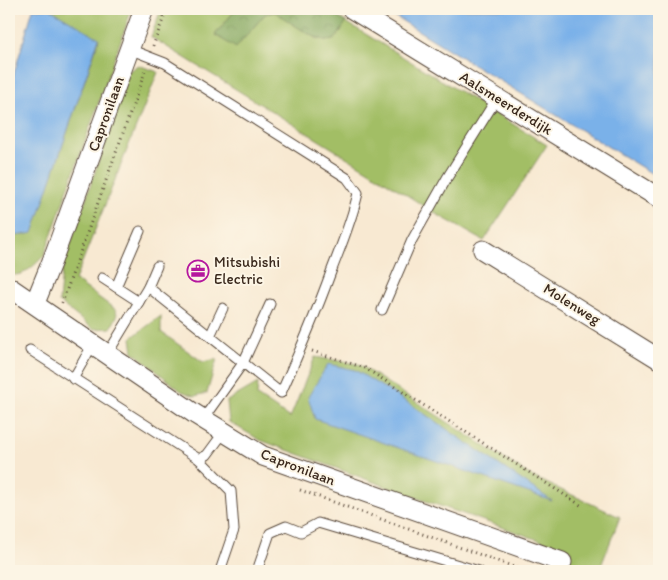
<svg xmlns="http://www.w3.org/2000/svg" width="668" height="580" font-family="Itim,sans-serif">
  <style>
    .green { fill: #a2be65; stroke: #6e7442 }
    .forest { fill: url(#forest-crowns); stroke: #5e683c }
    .water { fill: #7ab1e9; stroke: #5a6e84 }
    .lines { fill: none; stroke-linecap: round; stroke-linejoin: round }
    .service-casing { stroke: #574739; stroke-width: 11 }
    .minor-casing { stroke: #574739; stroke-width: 21 }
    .path { stroke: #574739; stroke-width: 3; stroke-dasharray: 1 4; stroke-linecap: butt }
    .service { stroke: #fff; stroke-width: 9 }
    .minor { stroke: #fff; stroke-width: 19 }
    .labels { text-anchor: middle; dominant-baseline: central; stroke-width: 4; stroke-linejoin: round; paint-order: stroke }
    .street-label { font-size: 15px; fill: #3b2a1e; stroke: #fcf5e5 }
    .poi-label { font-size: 15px; fill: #3b2a1e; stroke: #fcf5e5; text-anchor: start }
  </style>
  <defs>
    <pattern id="forest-crowns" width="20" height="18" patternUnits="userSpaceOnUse" patternTransform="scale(1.25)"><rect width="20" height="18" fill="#81a55a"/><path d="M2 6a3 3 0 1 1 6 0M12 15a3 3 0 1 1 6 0" fill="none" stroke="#6b874a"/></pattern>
  </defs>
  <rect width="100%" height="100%" fill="#fcf5e5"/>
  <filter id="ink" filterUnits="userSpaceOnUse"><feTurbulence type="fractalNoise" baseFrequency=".02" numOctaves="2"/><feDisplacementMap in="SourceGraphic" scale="10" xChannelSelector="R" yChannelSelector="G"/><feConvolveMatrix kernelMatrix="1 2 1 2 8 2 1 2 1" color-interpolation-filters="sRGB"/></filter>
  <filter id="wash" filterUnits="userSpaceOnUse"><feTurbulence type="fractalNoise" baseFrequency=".0096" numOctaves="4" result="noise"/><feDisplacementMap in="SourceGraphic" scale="20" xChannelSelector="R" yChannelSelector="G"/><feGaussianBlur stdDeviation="1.12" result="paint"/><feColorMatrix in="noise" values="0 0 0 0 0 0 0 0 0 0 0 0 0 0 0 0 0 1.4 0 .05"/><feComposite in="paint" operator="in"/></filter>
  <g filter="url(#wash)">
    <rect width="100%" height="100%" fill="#f8e9d2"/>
    <g class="green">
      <path d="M50,9H132L44,256C35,264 23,279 9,274V237L33,232L99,39Z"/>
      <path d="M161,9H236L215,35L236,47L265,14L275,12L318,39L335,38L346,22L547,145L484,241L438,215L377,176L151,37Z"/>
      <path d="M138,65L158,72L75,280L116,310L117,316L111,328L93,329L59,302L62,270L129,71Z"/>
      <path d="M161,316V332L203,362L217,359L207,393L195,396L181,391L133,352L131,338Z"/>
      <path d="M315,357L358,364L531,476L620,517L599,571H564L571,551L417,498L260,440L229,422L227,401L258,383L257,396L290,418Z"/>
    </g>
    <path class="forest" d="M236,9H325L346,22C343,27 339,35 335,39C323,48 286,19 275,12L265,14L236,48L215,35Z"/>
    <g class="water">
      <path d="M33,9H50L99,38L33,233L9,237V90Z"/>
      <path d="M383,9H659V178L391,14Z"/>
      <path d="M328,364L355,370L407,402L552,501L315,419L308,397Z"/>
    </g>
  </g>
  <g filter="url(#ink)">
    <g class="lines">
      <g class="service-casing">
        <g id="service">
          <path d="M102,278L139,302"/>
          <path d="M116,287L140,231"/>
          <path d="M148,287L157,266"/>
          <path d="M382,310L412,240L447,178L497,98"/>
          <path d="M210,336L223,308"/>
          <path d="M30,350L199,459L231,491L234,530L220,571"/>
          <path d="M108,353L148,287L281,393C299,353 316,313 331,272C341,246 352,220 358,193L347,178L165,63L129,49"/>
          <path d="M73,379L93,344"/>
          <path d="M203,419L243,363L270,304"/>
          <path d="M199,459L207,455L224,432"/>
          <path d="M257,571L270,533L286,526L301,532L318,523L479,571"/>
        </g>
      </g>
      <g class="minor-casing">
        <g id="minor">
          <path d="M352,9L659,198"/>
          <path d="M483,250L659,359"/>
          <path d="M9,287L195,414L263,456L562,562"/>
          <path d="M35,303L52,261L144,9"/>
        </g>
      </g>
      <g class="path">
        <path d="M153,46L167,9"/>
        <path d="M62,303L146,69"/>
        <path d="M312,351L365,368L582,506"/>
        <path d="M300,490L517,568"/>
      </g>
      <use href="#service" class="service"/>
      <use href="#minor" class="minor"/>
    </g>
  </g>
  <defs>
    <g id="office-ring" transform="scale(1.125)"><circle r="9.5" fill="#fcf5e5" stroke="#b5179e" stroke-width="1.5"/><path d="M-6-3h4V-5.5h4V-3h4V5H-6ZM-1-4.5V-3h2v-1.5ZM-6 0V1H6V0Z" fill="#b5179e"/></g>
  </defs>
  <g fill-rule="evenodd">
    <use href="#office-ring" x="198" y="271"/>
  </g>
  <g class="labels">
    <g class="street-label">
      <text transform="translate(506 103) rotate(32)">Aalsmeerderdijk</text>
      <text transform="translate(106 114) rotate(-70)">Capronilaan</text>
      <text transform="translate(572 304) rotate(32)">Molenweg</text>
      <text transform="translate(298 467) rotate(21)">Capronilaan</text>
    </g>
    <g class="poi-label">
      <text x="214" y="262">Mitsubishi<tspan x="214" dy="17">Electric</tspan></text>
    </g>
  </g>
  <rect width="668" height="580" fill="none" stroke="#fcf5e5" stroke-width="30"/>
</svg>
